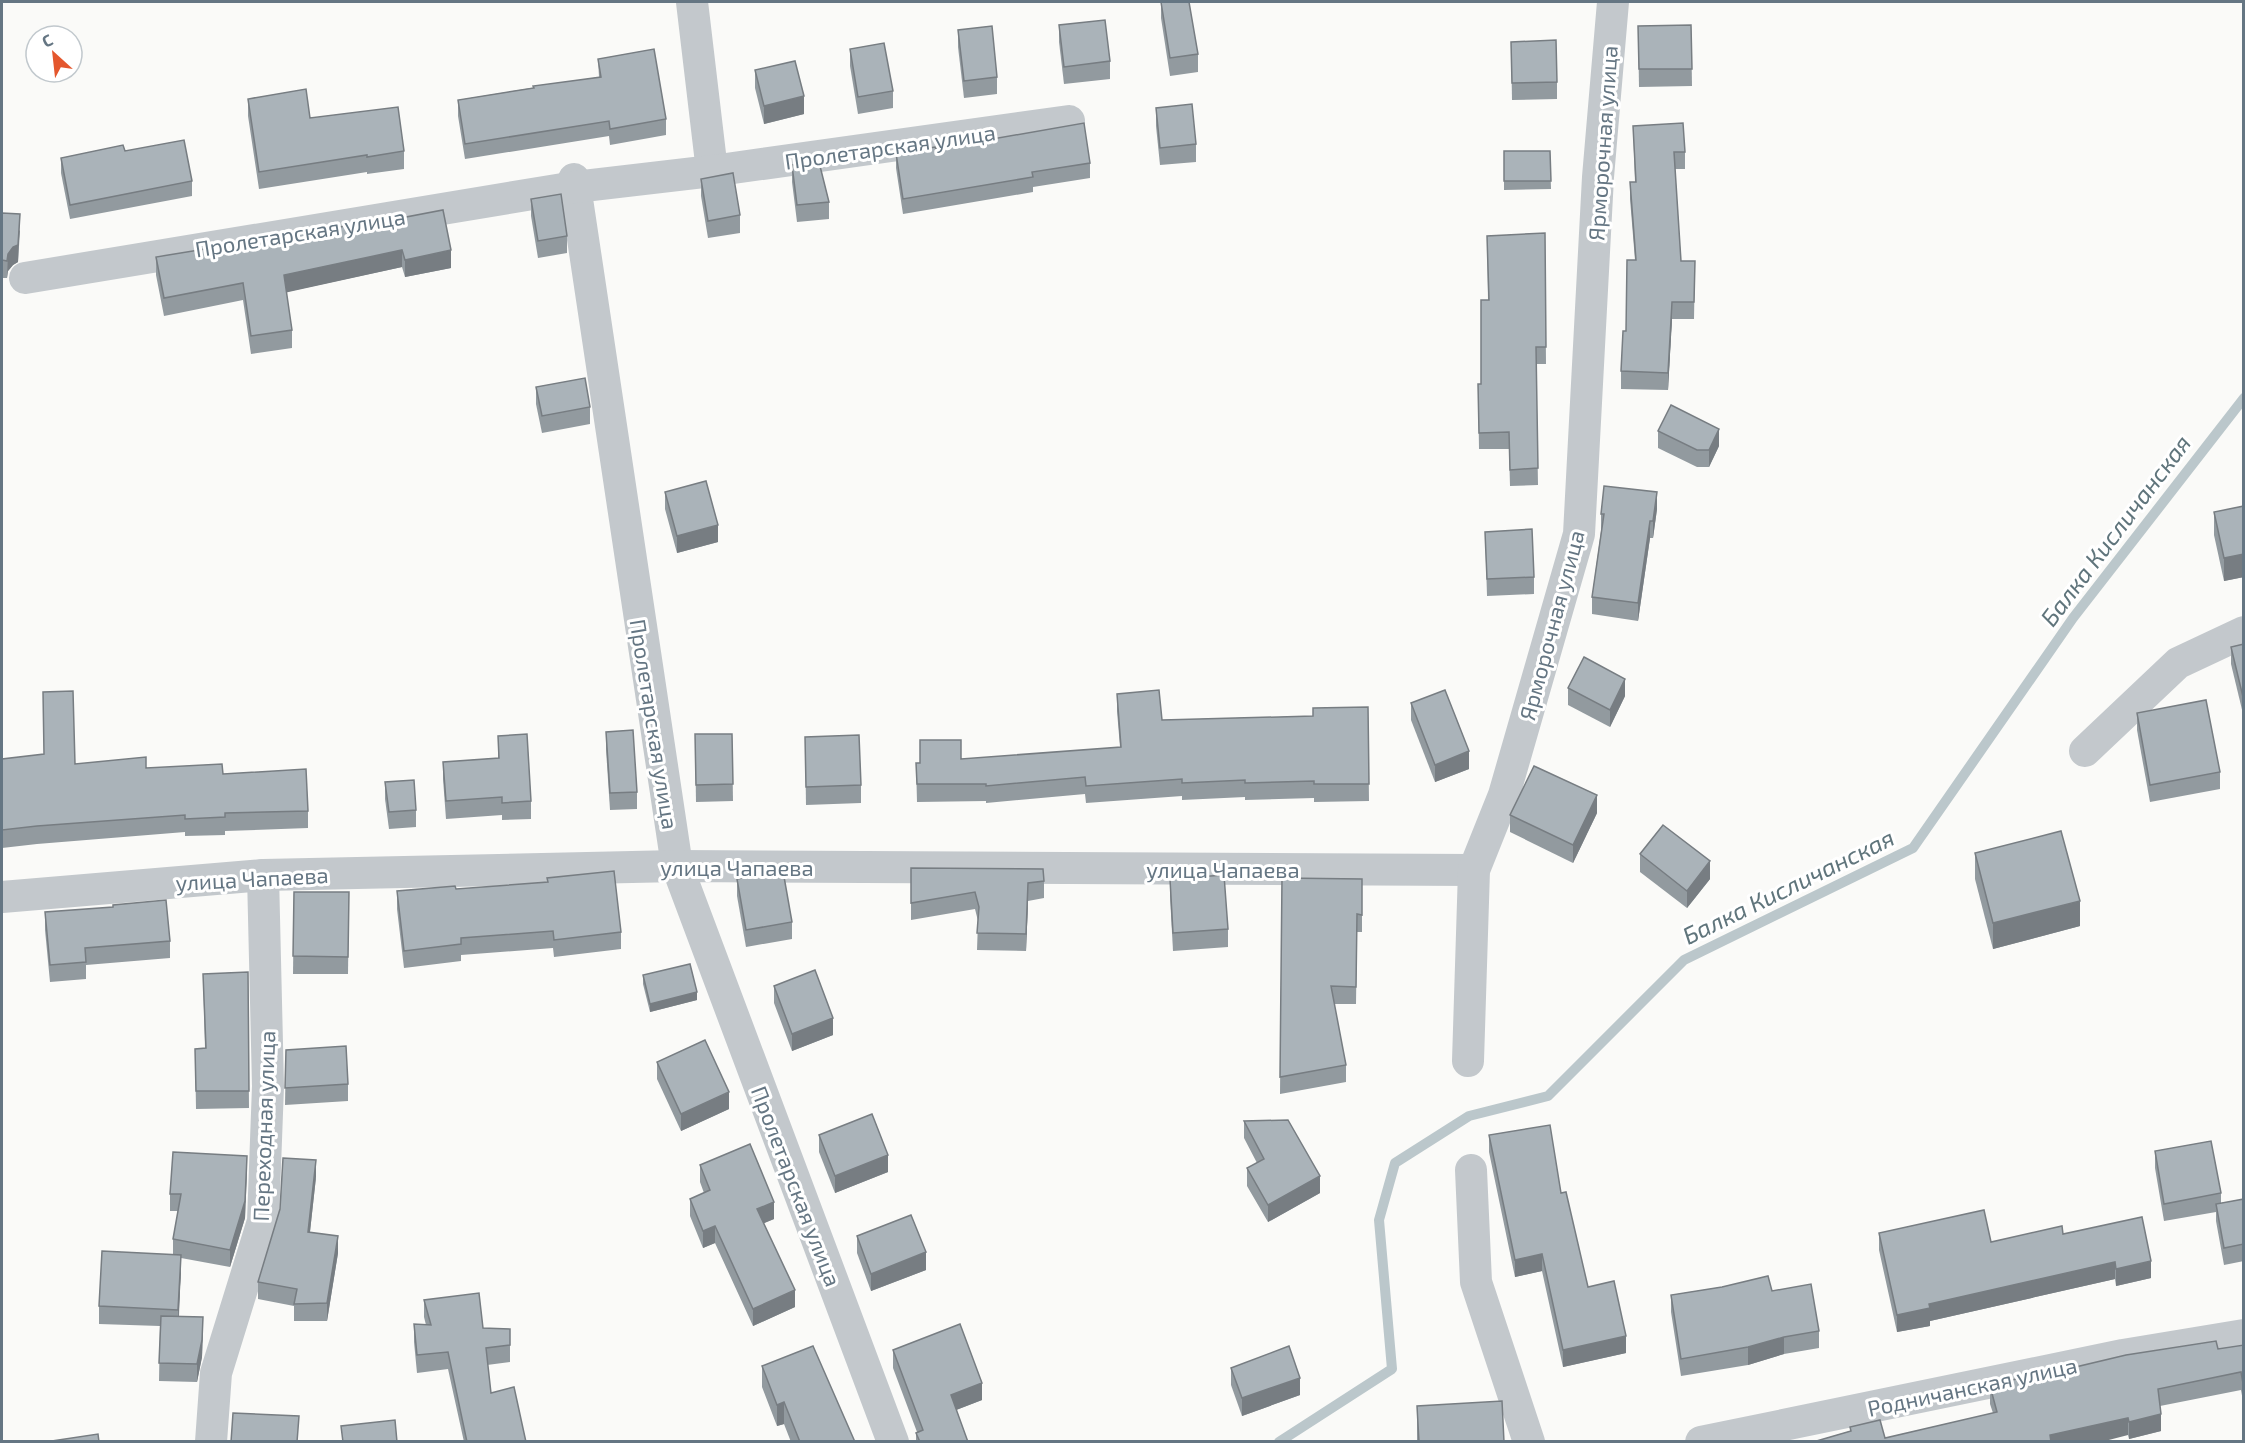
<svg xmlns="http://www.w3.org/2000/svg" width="2245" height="1443" font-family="'Exo 2',sans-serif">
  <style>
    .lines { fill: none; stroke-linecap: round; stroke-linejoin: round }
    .stream { stroke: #bbc7cb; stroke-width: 10 }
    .street { stroke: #c3c8cc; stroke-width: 32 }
    .wall { fill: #929a9f }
    .shaded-wall { fill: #777d82 }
    .building { fill: #aab3b9; stroke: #777d82; stroke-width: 1.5 }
    .labels { text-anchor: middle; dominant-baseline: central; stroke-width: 6; stroke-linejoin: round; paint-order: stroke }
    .street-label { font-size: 22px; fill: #657683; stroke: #fff }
    .water-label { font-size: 24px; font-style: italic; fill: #60757c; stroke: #fff }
  </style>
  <rect width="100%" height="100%" fill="#fafaf8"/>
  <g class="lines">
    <path class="stream" d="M1279,1442L1392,1369L1379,1220L1395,1163L1469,1116L1548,1096L1684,960L1913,848L2073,618L2244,398"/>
    <g class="street">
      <path d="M692,2L712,171"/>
      <path d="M574,179L677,866L893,1442"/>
      <path d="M25,278L575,187L712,171L1069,121"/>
      <path d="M2085,751L2178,663L2244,632"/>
      <path d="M2,897L263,875L677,866L1474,870"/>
      <path d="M1468,1061L1474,870L1504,795L1579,534L1598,177L1613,2"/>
      <path d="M1471,1170L1476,1282L1529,1442"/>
      <path d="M211,1442L216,1373L263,1221L268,1086L263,875"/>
      <path d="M1701,1442L2123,1355L2244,1335"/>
    </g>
  </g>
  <g class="wall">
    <path d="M1161,2L1198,54V72L1170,76L1161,18Z"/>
    <path d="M1059,25L1110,61V79L1064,84L1059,42Z"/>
    <path d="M1691,25L1692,86L1639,87L1638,26Z"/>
    <path d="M958,30L997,77V94L964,98L958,47Z"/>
    <path d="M1511,42L1557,82V99L1512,100Z"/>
    <path d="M850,49L893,91V108L858,114L850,66Z"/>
    <path d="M598,59L666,119V135L610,145L609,136L465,159L458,116V100L599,77Z"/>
    <path d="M755,70L804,114L764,124L755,88Z"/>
    <path d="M248,99L310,118L404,151V169L367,174V172L259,189L248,116Z"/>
    <path d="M1156,108L1196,144V162L1160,165L1156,126Z"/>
    <path d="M1633,126L1685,152V169H1675L1681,261H1695L1694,319H1672L1668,390L1621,389V371L1635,260L1630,199V182H1635Z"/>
    <path d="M936,149L1090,163V178L1033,187V192L903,214L896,168V153Z"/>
    <path d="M125,151L192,181V196L70,219L61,173V158Z"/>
    <path d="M1504,151H1550L1551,189L1504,190Z"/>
    <path d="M792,165L829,202V219L797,222L792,182Z"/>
    <path d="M701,179L740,215V233L708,238L701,196Z"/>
    <path d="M531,199L567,236V253L538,258L531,216Z"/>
    <path d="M2,213L20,231L18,262L13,265L8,271L7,278H2Z"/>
    <path d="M364,225L451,268L405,277L402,267L286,292L292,330V348L251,354L243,300L164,316L156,275V257Z"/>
    <path d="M1545,233L1546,364H1536L1538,485L1510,486L1509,449H1479L1478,384H1481L1488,300L1487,236Z"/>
    <path d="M536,387L590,407V424L542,433L536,404Z"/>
    <path d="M1658,431L1719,446L1709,467H1697L1658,448Z"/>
    <path d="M665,492L718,542L677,553L665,509Z"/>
    <path d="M2244,506V577L2224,581L2214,535V512Z"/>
    <path d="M1657,509L1653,538H1650L1638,621L1592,614V597L1601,531V514Z"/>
    <path d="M1485,532L1534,577V594L1487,596Z"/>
    <path d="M2244,644V718L2231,664V647Z"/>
    <path d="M1568,688L1625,696L1610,727L1568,705Z"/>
    <path d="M43,692L75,764L146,768L223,774L308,811V828L225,831V835L185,836V832L37,844L2,848V759L44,755Z"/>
    <path d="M1117,694L1162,720L1313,716L1368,707L1369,801L1314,802V798L1245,800V797L1182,800V796L1086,803L1085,794L986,803V801L917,802L916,763L1120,747L1117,711Z"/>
    <path d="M1411,703L1469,769L1435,782L1411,720Z"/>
    <path d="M2137,713L2220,772V789L2150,802L2137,730Z"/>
    <path d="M606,732L637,792V809L610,810L606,749Z"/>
    <path d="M695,734H732L733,801L696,802Z"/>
    <path d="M498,736L531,801V819L502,820V815L446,819L443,779V762L498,758Z"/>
    <path d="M805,737L861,785V803L806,805Z"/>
    <path d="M385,782L416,810V827L389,829L385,799Z"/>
    <path d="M1597,813L1573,863L1510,832V815Z"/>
    <path d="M1975,853L2080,926L1993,949L1975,879Z"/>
    <path d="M1640,854L1710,879L1687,908L1640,872Z"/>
    <path d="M911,868L1044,881V898L1028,901L1026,951L977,950L978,921L975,909L911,920Z"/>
    <path d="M1282,878L1362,879V932H1357L1356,1004H1334L1346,1065V1082L1280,1094Z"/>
    <path d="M737,879L792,922V939L746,947L737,896Z"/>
    <path d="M1170,879L1228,929V947L1173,951L1170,896Z"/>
    <path d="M456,889L621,932V949L554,957L553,948L461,955V961L404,968L397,909V891Z"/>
    <path d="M294,892H349L348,974H293Z"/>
    <path d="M45,912L170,941V958L86,965V979L50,982L45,930Z"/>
    <path d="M248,972L249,1108L196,1109L195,1049L205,1048L203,974Z"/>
    <path d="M643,975L697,1000L650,1012L643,984Z"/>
    <path d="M774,986L833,1035L792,1051L774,1003Z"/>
    <path d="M286,1050L348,1084V1101L285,1105Z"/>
    <path d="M657,1062L729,1109L681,1131L657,1079Z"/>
    <path d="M1244,1121L1320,1193L1268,1222L1247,1186V1168L1257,1163L1244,1138Z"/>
    <path d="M819,1135L888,1172L835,1193L819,1152Z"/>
    <path d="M1489,1135L1561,1193L1588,1287L1626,1353L1563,1367L1542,1271L1515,1277L1489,1152Z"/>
    <path d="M2155,1151L2221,1193V1203L2244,1199V1261L2224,1265L2216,1221V1212L2164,1221L2155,1168Z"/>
    <path d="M700,1165L774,1219L764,1223L795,1307L753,1326L715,1243L703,1248L690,1216V1199L704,1193L700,1182Z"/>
    <path d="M247,1173L245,1218L230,1267L181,1258L179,1317L203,1335L202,1357L197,1382L159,1381L160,1326L99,1324V1306L173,1255V1239L178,1211H170V1194Z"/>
    <path d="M316,1177L310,1232L338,1253L327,1321H294V1306L258,1299V1282Z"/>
    <path d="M1879,1233L1991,1242L2063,1234L2151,1278L2116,1286L2115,1279L1930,1321V1326L1897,1332L1879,1250Z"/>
    <path d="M857,1236L926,1270L871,1291L857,1253Z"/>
    <path d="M1722,1287L1772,1291L1819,1331V1348L1784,1354L1748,1365L1681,1376L1671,1312V1295Z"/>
    <path d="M424,1300L483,1328L510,1329V1362L487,1365L491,1393L526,1442H464L448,1369L417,1373L414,1342V1324L426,1325L424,1317Z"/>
    <path d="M2244,1345V1407L2241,1390L2160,1406L2161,1431L2129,1439L2128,1435L1813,1442L1850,1431V1427L1885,1438L1993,1413L1990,1404V1386L2021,1380Z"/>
    <path d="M893,1350L982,1400L956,1410L968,1442H916V1433L917,1432L893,1368Z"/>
    <path d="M762,1366L855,1442H791L784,1424L777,1426L762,1387Z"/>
    <path d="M1231,1368L1300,1395L1242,1416L1231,1385Z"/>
    <path d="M1417,1406L1504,1442H1417Z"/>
  </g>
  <g class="shaded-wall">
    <path d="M804,96V114L764,124V106Z"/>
    <path d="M20,214L18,262L13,265L8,271L7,278L8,254Z"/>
    <path d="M402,250V267L284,293V275Z"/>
    <path d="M451,250V268L405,277V260Z"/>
    <path d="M1672,302V319L1668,390V373Z"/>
    <path d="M1719,429V446L1709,467V450Z"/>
    <path d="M1657,492V509L1653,538V521Z"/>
    <path d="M1650,521V538L1638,621V603Z"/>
    <path d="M718,525V542L677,553V536Z"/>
    <path d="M2244,554V577L2224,581V558Z"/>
    <path d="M1625,679V696L1610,727V710Z"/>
    <path d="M1469,751V769L1435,782V765Z"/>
    <path d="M1597,795V813L1573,863V845Z"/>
    <path d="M1710,861V879L1687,908V891Z"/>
    <path d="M1028,883V901L1026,951V934Z"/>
    <path d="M2080,901V926L1993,949V923Z"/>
    <path d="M697,992V1000L650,1012V1004Z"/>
    <path d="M833,1018V1035L792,1051V1034Z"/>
    <path d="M729,1092V1109L681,1131V1114Z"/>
    <path d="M888,1155V1172L835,1193V1176Z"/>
    <path d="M247,1156L245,1218L230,1267V1250Z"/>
    <path d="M316,1160V1177L308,1249V1232Z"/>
    <path d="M1320,1176V1193L1268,1222V1205Z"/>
    <path d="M774,1202V1219L757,1226V1209Z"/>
    <path d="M715,1226V1243L703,1248V1231Z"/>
    <path d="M338,1236V1253L327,1321V1303Z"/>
    <path d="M926,1252V1270L871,1291V1274Z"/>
    <path d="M1542,1254V1271L1515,1277V1260Z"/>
    <path d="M181,1255V1273L178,1327V1310Z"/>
    <path d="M2151,1261V1278L2116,1286V1269Z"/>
    <path d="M2115,1262V1279L1930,1321V1326L1897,1332V1315L1929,1304Z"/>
    <path d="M795,1290V1307L753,1326V1309Z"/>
    <path d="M203,1317L202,1357L197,1382V1364Z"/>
    <path d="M1626,1336V1353L1563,1367V1350Z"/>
    <path d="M1784,1337V1354L1748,1365V1347Z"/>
    <path d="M1300,1378V1395L1242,1416V1398Z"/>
    <path d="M982,1383V1400L951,1412V1395Z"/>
    <path d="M784,1402V1424L777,1426V1405Z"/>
    <path d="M2161,1414V1431L2129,1439V1422Z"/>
    <path d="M2128,1418V1435L2101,1442H2050V1435Z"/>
  </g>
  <g class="building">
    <path d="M1161,2H1189L1198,54L1170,58Z"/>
    <path d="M1105,20L1110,61L1064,67L1059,25Z"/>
    <path d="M1691,25L1692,69H1639L1638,26Z"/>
    <path d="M992,26L997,77L964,81L958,30Z"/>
    <path d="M1556,40L1557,82L1512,83L1511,42Z"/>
    <path d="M884,43L893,91L858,97L850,49Z"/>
    <path d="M654,49L666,119L610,129L609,121L465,144L458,100L534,88L533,86L601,77L598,59Z"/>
    <path d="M795,61L804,96L764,106L755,70Z"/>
    <path d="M306,89L310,118L398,107L404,151L367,157V155L259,172L248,99Z"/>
    <path d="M1192,104L1196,144L1160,148L1156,108Z"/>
    <path d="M1084,123L1090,163L1032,172L1033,177L903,199L896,153L935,147L936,149Z"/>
    <path d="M1683,123L1685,152H1674L1681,261H1695L1694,302H1672L1668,373L1621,371L1623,331H1626L1627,260H1636L1630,182H1636L1633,126Z"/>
    <path d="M184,140L192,181L70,205L61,158L123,145L125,151Z"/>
    <path d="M1504,151H1550L1551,181H1504Z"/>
    <path d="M819,162L829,202L797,205L792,165Z"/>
    <path d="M733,173L740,215L708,221L701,179Z"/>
    <path d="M561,194L567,236L538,241L531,199Z"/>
    <path d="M443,210L451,250L405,260L402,250L284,275L292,330L251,336L243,283L164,298L156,257L364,223V225Z"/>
    <path d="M2,213L20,214L18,245L13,247L8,254L7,261L2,260Z"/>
    <path d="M1545,233L1546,347H1536L1538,468L1510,470L1509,432L1479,433L1478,384H1481V300H1489L1487,236Z"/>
    <path d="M585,378L590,407L542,416L536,387Z"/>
    <path d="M1671,405L1719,429L1709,450H1697L1658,431Z"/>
    <path d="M706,481L718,525L677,536L665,492Z"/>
    <path d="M1604,486L1657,492L1653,521H1650L1638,603L1592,597L1604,514H1601Z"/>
    <path d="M2244,506V554L2224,558L2214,512Z"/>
    <path d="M1532,529L1534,577L1487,579L1485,532Z"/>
    <path d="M2244,644V701L2231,647Z"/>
    <path d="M1584,657L1625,679L1610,710L1568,688Z"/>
    <path d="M1159,690L1162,720L1313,716V708L1368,707L1369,784H1314V781L1245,783V780L1182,783V779L1086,786L1085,777L986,786V784H917L916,763H920V740H961V759L1121,747L1117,694Z"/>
    <path d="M1445,690L1469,751L1435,765L1411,703Z"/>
    <path d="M73,691L75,764L146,757V768L222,764L223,774L306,769L308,811L225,813V817L185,819V815L37,826L2,830V759L44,754L43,692Z"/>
    <path d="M2206,700L2220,772L2150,785L2137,713Z"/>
    <path d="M633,730L637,792L610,793L606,732Z"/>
    <path d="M527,734L531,801L502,803V797L446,801L443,762L499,758L498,736Z"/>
    <path d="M695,734H732L733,784L696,785Z"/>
    <path d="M859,735L861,785L806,787L805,737Z"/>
    <path d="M1534,766L1597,795L1573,845L1510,815Z"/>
    <path d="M414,780L416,810L389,812L385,782Z"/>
    <path d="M1663,825L1710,861L1687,891L1640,854Z"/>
    <path d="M2061,831L2080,901L1993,923L1975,853Z"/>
    <path d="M911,868L1043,869L1044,881L1028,883L1026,934L977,933L979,907L975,892L911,903Z"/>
    <path d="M614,871L621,932L554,940L553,931L461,938V944L404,951L397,891L455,886L456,889L548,882L547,878Z"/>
    <path d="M783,871L792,922L746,930L737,879Z"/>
    <path d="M1224,875L1228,929L1173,933L1170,879Z"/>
    <path d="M1282,878L1362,879V915L1357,914L1356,987L1331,986L1346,1065L1280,1077Z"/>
    <path d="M294,892H349L348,957L293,956Z"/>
    <path d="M166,900L170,941L85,948L86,962L50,965L45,912L113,907V905Z"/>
    <path d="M690,964L697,992L650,1004L643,975Z"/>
    <path d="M815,970L833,1018L792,1034L774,986Z"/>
    <path d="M248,972L249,1091H196L195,1049L206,1048L203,974Z"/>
    <path d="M705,1040L729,1092L681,1114L657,1062Z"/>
    <path d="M346,1046L348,1084L285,1088L286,1050Z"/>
    <path d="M872,1114L888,1155L835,1176L819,1135Z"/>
    <path d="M1288,1120L1320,1176L1268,1205L1247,1168L1264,1159L1244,1121Z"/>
    <path d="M1550,1125L1561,1193L1566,1192L1588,1287L1614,1281L1626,1336L1563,1350L1542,1254L1515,1260L1489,1135Z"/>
    <path d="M2211,1141L2221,1193L2164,1204L2155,1151Z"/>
    <path d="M750,1144L774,1202L757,1209L795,1290L753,1309L715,1226L703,1231L690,1199L710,1190L700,1165Z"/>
    <path d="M173,1152L247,1156L245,1201L230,1250L173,1239L181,1194H170Z"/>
    <path d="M283,1158L316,1160L308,1232L338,1236L327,1303L294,1304L297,1289L258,1282L280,1209Z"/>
    <path d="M2244,1199V1244L2224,1248L2216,1204Z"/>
    <path d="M1984,1210L1991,1242L2062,1226L2063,1234L2142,1217L2151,1261L2116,1269L2115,1262L1929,1304L1930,1308L1897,1315L1879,1233Z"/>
    <path d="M911,1215L926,1252L871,1274L857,1236Z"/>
    <path d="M102,1251L181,1255L178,1310L99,1306Z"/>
    <path d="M1768,1276L1772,1291L1811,1284L1819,1331L1784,1337L1748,1347L1681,1359L1671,1295L1722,1287Z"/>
    <path d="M479,1293L483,1328L510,1329V1345L486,1348L491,1393L514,1387L526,1442H467L448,1352L417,1355L414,1324L431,1325L424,1300Z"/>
    <path d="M161,1316L203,1317L202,1340L197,1364L159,1363Z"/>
    <path d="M960,1324L982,1383L951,1395L968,1442H920L916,1433L923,1430L893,1350Z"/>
    <path d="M2216,1341L2218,1349L2244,1345V1389L2241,1372L2158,1389L2161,1414L2129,1422L2128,1418L2050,1435L2051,1442H1813L1851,1431L1850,1427L1880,1420L1885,1438L1997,1412L1990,1386L2020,1378L2021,1380L2126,1355Z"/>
    <path d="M813,1346L855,1442H800L784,1402L777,1405L762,1366Z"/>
    <path d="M1289,1346L1300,1378L1242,1398L1231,1368Z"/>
    <path d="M1502,1401L1504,1442H1419L1417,1406Z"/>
    <path d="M233,1413L299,1416L297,1442H231Z"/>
    <path d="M395,1420L397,1442H343L341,1426Z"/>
    <path d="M98,1434L99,1442H45Z"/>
  </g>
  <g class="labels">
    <g class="street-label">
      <text transform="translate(1602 143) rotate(-86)">Ярморочная улица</text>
      <text transform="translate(890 146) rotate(-8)">Пролетарская улица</text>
      <text transform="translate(300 232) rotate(-9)">Пролетарская улица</text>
      <text transform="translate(1551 625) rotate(-75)">Ярморочная улица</text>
      <text transform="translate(655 724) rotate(81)">Пролетарская улица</text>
      <text x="737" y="867">улица Чапаева</text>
      <text x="1223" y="869">улица Чапаева</text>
      <text transform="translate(252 878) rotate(-3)">улица Чапаева</text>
      <text transform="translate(263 1126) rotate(-88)">Переходная улица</text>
      <text transform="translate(797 1186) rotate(69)">Пролетарская улица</text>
      <text transform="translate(1972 1386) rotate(-12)">Родничанская улица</text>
    </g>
    <g class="water-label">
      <text transform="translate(2115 530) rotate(-53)">Балка Кисличанская</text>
      <text transform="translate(1788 886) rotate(-26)">Балка Кисличанская</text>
    </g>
  </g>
  <rect width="2245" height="1443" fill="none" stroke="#657683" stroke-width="6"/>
  <g transform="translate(54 54) rotate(333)"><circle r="28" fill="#ffffff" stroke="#c1c8cd" stroke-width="1.5"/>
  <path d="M0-4.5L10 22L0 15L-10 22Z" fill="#e4572e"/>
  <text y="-9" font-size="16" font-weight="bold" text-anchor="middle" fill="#657683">С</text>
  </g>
</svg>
